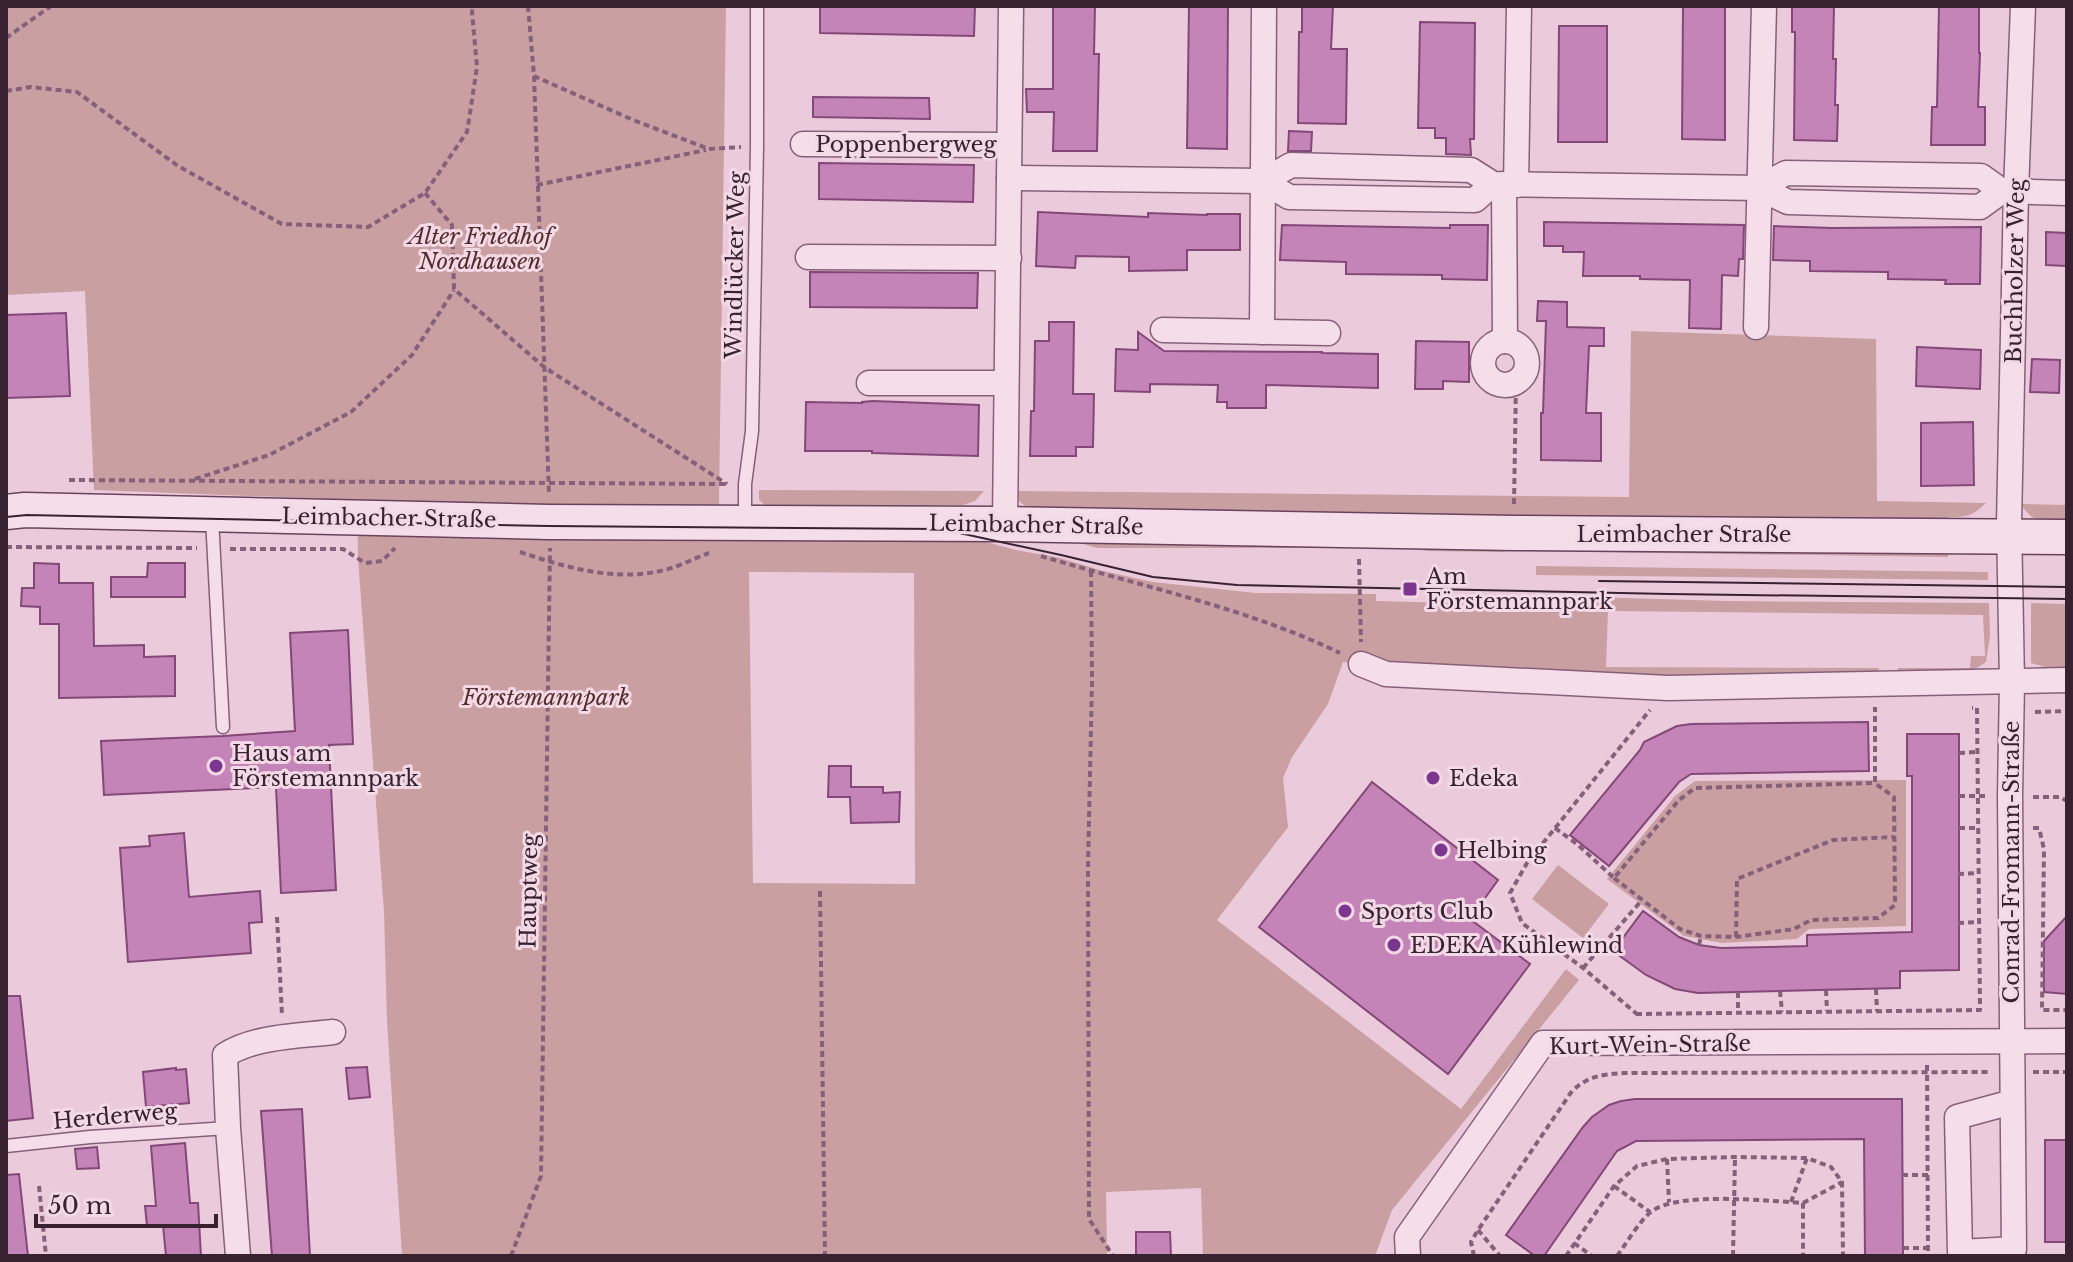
<svg xmlns="http://www.w3.org/2000/svg" width="2073" height="1262" font-family="'Libre Baskerville',serif">
  <style>
    .green { fill: #c99fa2; fill-rule: evenodd }
    .building { fill: #c584b7; stroke: #834878; stroke-width: 2 }
    .lines { fill: none; stroke-linecap: round; stroke-linejoin: round }
    .lane-casing { stroke: #86607a; stroke-width: 15 }
    .street-casing { stroke: #86607a; stroke-width: 27 }
    .secondary-casing { stroke: #68435d; stroke-width: 37 }
    .path { stroke: #86607a; stroke-width: 4; stroke-dasharray: 6 4; stroke-linecap: butt }
    .lane { stroke: #f6ddea; stroke-width: 12 }
    .street { stroke: #f6ddea; stroke-width: 24 }
    .secondary { stroke: #f6ddea; stroke-width: 34 }
    .tram { stroke: #382232; stroke-width: 2 }
    .poi-dot { fill: #7d3690; stroke: #f3d9e6; stroke-width: 3 }
    .labels { text-anchor: middle; dominant-baseline: central; stroke-width: 6; stroke-linejoin: round; paint-order: stroke }
    .street-label { font-size: 22px; fill: #382232; stroke: #f3d9e6 }
    .park-label { font-size: 22px; font-style: italic; fill: #532d2b; stroke: #f3d9e6 }
    .poi-label { font-size: 22px; fill: #382232; stroke: #f3d9e6; text-anchor: start }
  </style>
  <rect width="100%" height="100%" fill="#ebcadb"/>
  <g class="green">
    <path d="M6,6H726L719,500L720,535L964,536L1016,550L1060,558L1103,571L1153,582L1256,593L1376,594V601L1525,605V595L1725,601L1989,603L1990,635L1986,662C1962,681 1926,674 1897,675L1898,668H1970L1971,656H1985L1983,615L1608,611L1606,667L1879,668L1878,675H1606L1343,662L1328,704L1292,757L1283,778L1288,827L1217,920L1461,1109L1566,969L1579,980L1392,1210L1375,1256H1203L1201,1188L1106,1192L1107,1256H402L387,1021L384,912L358,558L357,500L94,490L85,291L6,295ZM749,572L914,573L915,884L753,883Z"/>
    <path d="M1631,331L1876,339L1877,501L1986,503C1972,516 1968,517 1949,517V525L1034,512L1020,502L1015,491L1629,497Z"/>
    <path d="M759,490L984,491L975,501L963,505H935L934,513L771,510L759,500Z"/>
    <path d="M2020,504L2067,505V526C2041,523 2037,525 2020,504Z"/>
    <path d="M1049,534L1505,549V552L1428,551L1406,548H1097Z"/>
    <path d="M1948,547V557L1520,551V548Z"/>
    <path d="M1536,566L1988,572V580L1536,575Z"/>
    <path d="M2031,603L2067,604V668L2045,667L2031,663Z"/>
    <path d="M1906,780V926L1809,929L1797,939L1722,943L1684,936L1607,879L1675,796L1695,781Z"/>
    <path d="M1558,865L1609,904L1583,938L1532,899Z"/>
  </g>
  <g class="building">
    <path d="M820,6H975L974,36L820,33Z"/>
    <path d="M1053,6H1095L1094,54H1099L1097,151H1053L1054,112H1027L1026,89H1053Z"/>
    <path d="M1189,6H1228L1227,149L1187,148Z"/>
    <path d="M1302,6H1333L1331,49H1347L1346,124L1298,123L1299,32H1302Z"/>
    <path d="M1683,6H1725V140L1682,139Z"/>
    <path d="M1792,6H1834L1833,59H1836L1835,105H1838L1837,141L1794,140L1795,32H1792Z"/>
    <path d="M1939,6H1979V53H1980L1978,107H1985V145H1931L1932,107H1937Z"/>
    <path d="M1420,22L1475,23L1474,139H1470L1471,155L1446,154V138H1435V128H1418Z"/>
    <path d="M1559,26H1607V142H1558Z"/>
    <path d="M813,97L929,98L930,119L813,117Z"/>
    <path d="M1289,131L1312,132L1311,151H1288Z"/>
    <path d="M819,163L974,165L973,202L819,199Z"/>
    <path d="M1038,212L1148,217V213L1207,215V214H1240V250H1187V270L1129,271V257L1076,256L1075,268L1036,266Z"/>
    <path d="M1544,222L1744,225L1743,259H1739L1738,276L1722,275L1721,329L1689,328L1690,280L1640,279V276H1583L1584,252H1563V246H1544Z"/>
    <path d="M1282,225L1450,228V225H1488L1487,280L1442,279V275L1346,274V262L1280,260Z"/>
    <path d="M1774,226L1833,228L1981,227L1980,284H1945L1946,280L1888,279V272L1810,271V261L1773,260Z"/>
    <path d="M2046,232L2067,233V266L2046,265Z"/>
    <path d="M810,272L978,273L977,308L810,307Z"/>
    <path d="M1538,301L1567,302V327L1604,328V346H1589L1586,413H1601V461L1541,460V413H1543L1546,321H1537Z"/>
    <path d="M66,313L70,396L6,398V315Z"/>
    <path d="M1049,322H1074L1073,394H1094L1093,447H1076V456H1030L1031,411H1034L1035,341H1049Z"/>
    <path d="M1138,332L1164,351L1322,352V353L1378,354V388L1266,385V408H1227V402H1217L1218,385L1150,384V392L1115,391L1116,349L1138,350Z"/>
    <path d="M1416,341L1469,342V382L1443,381V389H1415Z"/>
    <path d="M1917,347L1981,350L1980,389L1916,386Z"/>
    <path d="M2032,359L2060,360L2059,393L2030,392Z"/>
    <path d="M873,401L979,405L978,456L872,453V451H805L806,402L862,403V402Z"/>
    <path d="M1973,422L1974,485L1921,486V423Z"/>
    <path d="M34,563L59,564V583H93L94,646L144,645V657L175,656V696L59,698V624H40V607L21,606L22,588H34Z"/>
    <path d="M148,563H185V597H111V577H147Z"/>
    <path d="M348,630L353,744L329,745L336,890L281,893L276,787L104,795L101,741L223,736L295,731L290,633Z"/>
    <path d="M1868,722L1869,771L1691,774L1679,782L1609,866L1570,835L1640,750L1644,742L1677,726L1691,724Z"/>
    <path d="M1907,734H1959V970L1900,971V988L1698,993L1675,989L1646,975L1613,951L1643,911L1679,937L1699,945L1721,948L1807,946V935L1912,932V776H1907Z"/>
    <path d="M829,766H851V787H883V793L900,792L899,822L851,823L850,797H828Z"/>
    <path d="M1372,782L1498,880L1470,919L1530,964L1448,1074L1259,927Z"/>
    <path d="M184,833L189,897L260,891L262,922L249,923L251,953L128,962L120,848L150,846L149,836Z"/>
    <path d="M2067,916V994L2044,992V941Z"/>
    <path d="M6,996H20L33,1118L6,1121Z"/>
    <path d="M367,1067L370,1097L349,1099L346,1068Z"/>
    <path d="M176,1068V1070L186,1069L189,1103L146,1107L143,1072Z"/>
    <path d="M1635,1099H1902L1903,1256H1865L1864,1139L1636,1141L1617,1151L1544,1256H1535L1506,1235L1583,1127L1592,1117L1609,1105L1621,1101Z"/>
    <path d="M302,1109L310,1256H272L261,1111Z"/>
    <rect x="2045" y="1140" width="22" height="102"/>
    <path d="M185,1143L190,1203H198L201,1256H166L163,1225L147,1226L145,1206H156L151,1146Z"/>
    <path d="M97,1147L99,1168L77,1169L75,1149Z"/>
    <path d="M19,1174L28,1256H6V1175Z"/>
    <path d="M1136,1232H1170L1171,1256H1136Z"/>
  </g>
  <g class="lines">
    <g class="lane-casing">
      <g id="lane">
        <path d="M212,518L223,727"/>
        <path d="M745,522V484L752,431L757,146V6"/>
        <path d="M6,1146L90,1137L228,1128"/>
      </g>
    </g>
    <g class="street-casing">
      <g id="street">
        <path d="M803,144L1009,145"/>
        <path d="M1009,178L1263,181L1291,165L1471,170L1493,184L1759,188L1788,202L1980,207L2002,191"/>
        <path d="M1263,181L1289,197L1475,200L1493,184"/>
        <path d="M1504,184L1505,341"/>
        <path d="M1516,185L1519,6"/>
        <path d="M1759,188L1786,173L1981,176L2002,191L2067,193"/>
        <path d="M808,257L1009,258"/>
        <path d="M1756,327L1764,6"/>
        <path d="M1163,330L1328,333"/>
        <path d="M1262,332L1264,6"/>
        <circle cx="1505" cy="363" r="22"/>
        <path d="M869,383H1006"/>
        <path d="M1005,524L1011,6"/>
        <path d="M1361,664L1386,674L1668,688L2067,680"/>
        <path d="M2012,1102L1957,1117L1960,1252L2014,1249L2010,796L2012,682L2009,524L2016,192L2023,6"/>
        <path d="M238,1256L228,1128L225,1055C256,1036 298,1036 333,1032"/>
        <path d="M1408,1256L1407,1237L1543,1043L2067,1041"/>
      </g>
    </g>
    <g class="secondary-casing">
      <path id="secondary" d="M6,512L25,510L549,522L1005,524L1514,533L2067,537"/>
    </g>
    <g class="path">
      <path d="M528,6L534,76L633,120L709,149L741,147"/>
      <path d="M6,38L51,6"/>
      <path d="M534,76L549,495"/>
      <path d="M6,91L31,87L77,92L178,166L282,224L368,227L425,193L467,132L477,67L472,12L473,6"/>
      <path d="M537,185L706,150"/>
      <path d="M425,193L452,225L454,289L544,367L727,484"/>
      <path d="M195,479L269,455L351,412L412,355L454,290"/>
      <path d="M69,480L727,484"/>
      <path d="M1514,504L1516,382"/>
      <path d="M6,547L197,548"/>
      <path d="M230,549H343L365,563L382,561L395,548"/>
      <path d="M520,552C567,568 619,583 668,569C682,565 695,558 709,553"/>
      <path d="M1041,556C1140,586 1247,608 1340,653"/>
      <path d="M1359,559L1361,642"/>
      <path d="M1091,571L1092,682L1088,868L1089,1219L1113,1256"/>
      <path d="M2035,712L2067,711"/>
      <path d="M1959,753L1976,752"/>
      <path d="M1959,796H1988"/>
      <path d="M2033,797H2060L2067,801"/>
      <path d="M1555,828L1577,844L1614,878L1679,800L1695,788L1875,783V707"/>
      <path d="M1959,828H1977"/>
      <path d="M2033,828H2039L2044,849L2042,1010H2067"/>
      <path d="M1958,874L1978,873"/>
      <path d="M1614,878L1680,929L1701,936L1736,937L1794,929L1811,920L1878,918L1895,905L1894,797L1876,784"/>
      <path d="M820,891L825,1256"/>
      <path d="M277,917L282,1015"/>
      <path d="M1958,923L1979,922"/>
      <path d="M1736,937L1737,879L1833,840L1894,837"/>
      <path d="M1699,945L1701,936"/>
      <path d="M1583,968L1642,900"/>
      <path d="M1876,989L1877,1011"/>
      <path d="M1826,990L1827,1011"/>
      <path d="M1780,991L1782,1012"/>
      <path d="M1738,992V1012"/>
      <path d="M1636,1014L1980,1010L1977,708H1972"/>
      <path d="M1638,1015L1583,968L1522,923L1510,893L1527,863L1650,710"/>
      <path d="M1927,1065L1928,1256"/>
      <path d="M2033,1072H2067"/>
      <path d="M1667,1159L1669,1202"/>
      <path d="M1902,1175H1928"/>
      <path d="M39,1186L46,1256"/>
      <path d="M1614,1186L1650,1212"/>
      <path d="M1791,1202L1807,1158"/>
      <path d="M1803,1203L1842,1182"/>
      <path d="M1478,1230L1500,1256"/>
      <path d="M1574,1243L1592,1256"/>
      <path d="M1903,1248H1928"/>
      <path d="M511,1256L541,1176L550,548"/>
      <path d="M1474,1256L1471,1242L1478,1230L1572,1091C1590,1075 1601,1075 1624,1073L1989,1072"/>
      <path d="M1566,1256L1614,1186L1637,1166L1667,1159L1735,1157L1807,1158L1831,1167L1842,1182L1843,1256"/>
      <path d="M1617,1256C1626,1244 1640,1220 1651,1212C1676,1191 1769,1201 1803,1203V1256"/>
      <path d="M1733,1256L1735,1157"/>
    </g>
    <use href="#lane" class="lane"/>
    <use href="#street" class="street"/>
    <use href="#secondary" class="secondary"/>
    <g class="tram">
      <path d="M6,517L27,515L549,526L941,529L1061,555L1153,577L1237,585L1669,594L2067,599"/>
      <path d="M1599,581L2067,587"/>
    </g>
  </g>
  <g class="poi-dot">
    <rect x="1402" y="581" width="16" height="16" rx="4"/>
    <circle cx="216" cy="766" r="8"/>
    <circle cx="1433" cy="778" r="8"/>
    <circle cx="1441" cy="850" r="8"/>
    <circle cx="1345" cy="911" r="8"/>
    <circle cx="1394" cy="945" r="8"/>
  </g>
  <g class="labels">
    <g class="street-label">
      <text x="906" y="144">Poppenbergweg</text>
      <text transform="translate(735 265) rotate(-89)">Windlücker Weg</text>
      <text transform="translate(2015 271) rotate(-89)">Buchholzer Weg</text>
      <text transform="translate(389 518) rotate(1)">Leimbacher Straße</text>
      <text transform="translate(1036 525) rotate(1)">Leimbacher Straße</text>
      <text x="1684" y="534">Leimbacher Straße</text>
      <text transform="translate(2011 862) rotate(-90)">Conrad-Fromann-Straße</text>
      <text transform="translate(529 891) rotate(-89)">Hauptweg</text>
      <text transform="translate(1650 1045) rotate(-1)">Kurt-Wein-Straße</text>
      <text transform="translate(115 1116) rotate(-5)">Herderweg</text>
    </g>
    <g class="park-label">
      <text x="480" y="236">Alter Friedhof<tspan x="480" dy="25">Nordhausen</tspan></text>
      <text x="546" y="697">Förstemannpark</text>
    </g>
    <g class="poi-label">
      <text x="1426" y="576">Am<tspan x="1426" dy="25">Förstemannpark</tspan></text>
      <text x="232" y="753">Haus am<tspan x="232" dy="25">Förstemannpark</tspan></text>
      <text x="1449" y="778">Edeka</text>
      <text x="1457" y="850">Helbing</text>
      <text x="1361" y="911">Sports Club</text>
      <text x="1410" y="945">EDEKA Kühlewind</text>
    </g>
  </g>
  <rect width="2073" height="1262" fill="none" stroke="#382232" stroke-width="16"/>
  <path d="M36 1214v12h180v-12" fill="none" stroke="#382232" stroke-width="4"/>
  <text x="48" y="1214" font-size="24" fill="#382232" stroke="#f3d9e6" stroke-width="6" paint-order="stroke">50 m</text>
</svg>
